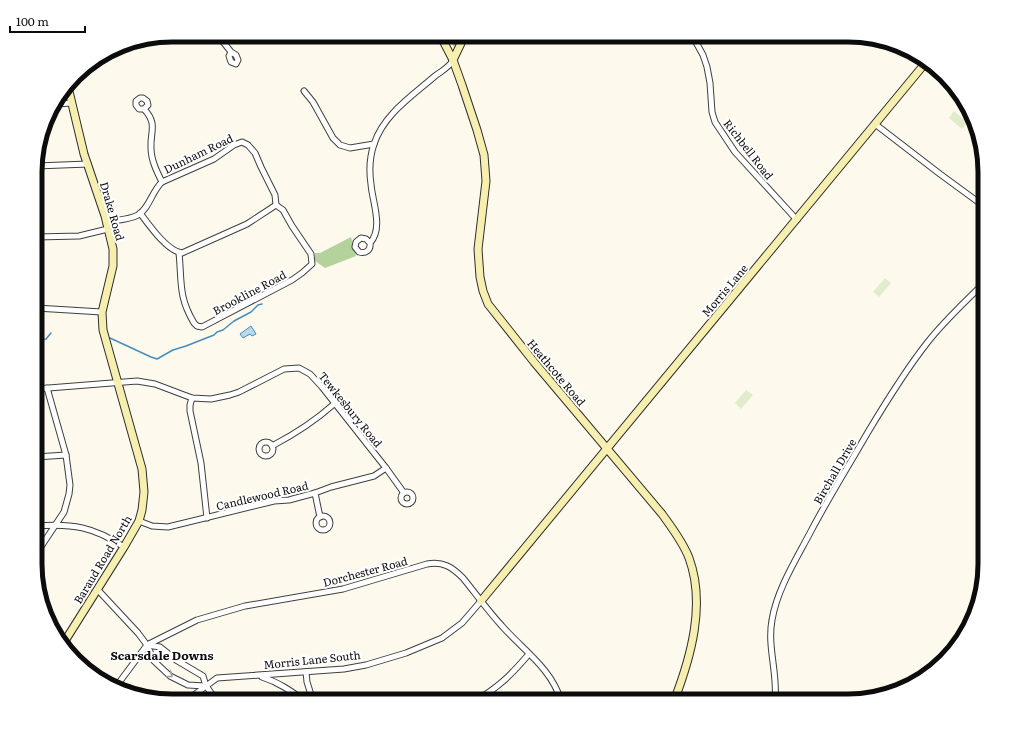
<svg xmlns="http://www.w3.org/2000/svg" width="1020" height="736" font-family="Literata,serif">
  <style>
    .forest { fill: #b4d29c }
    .pitch { fill: #e0eccb }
    .water { fill: #b7daef; stroke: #468dbe }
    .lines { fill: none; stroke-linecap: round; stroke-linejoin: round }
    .stream { stroke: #468dbe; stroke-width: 1.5 }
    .street-casing { stroke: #3f3f3f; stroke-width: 7 }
    .secondary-casing { stroke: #2e2e2e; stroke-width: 9 }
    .street { stroke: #fff; stroke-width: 5 }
    .secondary { stroke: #f6efaf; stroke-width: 7 }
    .oneway { stroke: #9e9e9e }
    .labels { text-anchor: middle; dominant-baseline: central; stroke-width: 4; stroke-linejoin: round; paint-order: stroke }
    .street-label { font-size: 11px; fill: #0c0c0c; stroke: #fff }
    .neighbourhood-label { font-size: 12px; font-weight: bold; fill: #0c0c0c; stroke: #fff }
    .rim { fill: none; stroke: #0c0c0c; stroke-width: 5 }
  </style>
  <rect width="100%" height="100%" fill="#fdfaed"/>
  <g class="forest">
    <path d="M446,35H461L457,45L454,47Z"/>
    <path d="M351,237L356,256L325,268L315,261V253H320Z"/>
  </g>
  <g class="pitch">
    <path d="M954,111L968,123L962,129L949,118Z"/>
    <path d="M885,278L891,283L879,297L873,292Z"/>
    <path d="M746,390L753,395L741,409L735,403Z"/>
  </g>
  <path class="water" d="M251,326L256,334L252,336L250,334L243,338L240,334Z"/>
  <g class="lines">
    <g class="stream">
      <path d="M110,338L151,357L157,359L173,350L186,346L214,335L217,332L223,330L234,321L251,312L258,305L262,304"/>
      <path d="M36,340L46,339L51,333"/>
    </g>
    <g class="street-casing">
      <g id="street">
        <path d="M213,35L224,43L231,52L236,55L238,60L236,64L231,62L229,56L231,52"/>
        <path d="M692,35L703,55L707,67L710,83L712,112L715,122L735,152L797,220"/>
        <path d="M625,36L633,35"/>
        <path d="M304,91L313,102L333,138L340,145L350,148L374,144"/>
        <path d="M55,104L72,103"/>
        <path d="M144,109L148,105L147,101L143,98H140L136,101V105L139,109H144C158,124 150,132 151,148C151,160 157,172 162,182"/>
        <path d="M875,124L940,174L985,207"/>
        <path d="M36,166L88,164"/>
        <path d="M140,213C149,225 167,251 182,253L247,224L276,205"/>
        <path d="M107,222C116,220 129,220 138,215C149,209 152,191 162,182L214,159L234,145L242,142L248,145L255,153L261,167L275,195L276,205"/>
        <path d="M36,237L79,236L108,229"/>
        <path d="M370,243L366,239L361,238L356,242L355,247L359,252C366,254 371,250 370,243C384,228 372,201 371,184C369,171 370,156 374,144C384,114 412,96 435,76C441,71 449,68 453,60"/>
        <path d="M179,253C182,282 178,296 194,323L197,326L202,327L292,280L302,273L312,264L311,254L292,226L283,210L276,205"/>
        <path d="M36,308L102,312"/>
        <path d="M36,389L137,381L155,384L192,398L211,399L230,395L239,392L284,369L299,368L310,374L322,387L386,468L404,493"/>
        <path d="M192,398L190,405V411L201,463L207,518"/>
        <circle cx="266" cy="449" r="7"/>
        <path d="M272,446C295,434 315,421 334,404"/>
        <path d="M36,457L66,455"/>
        <circle cx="407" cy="498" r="6"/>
        <path d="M315,493L320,517"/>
        <circle cx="323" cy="523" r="7"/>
        <path d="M139,521L152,526L168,527L274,501L289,500L315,493L331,487L374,476L386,468"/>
        <path d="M36,526C72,523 94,527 124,547"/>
        <path d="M36,554L64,512L69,494L70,485L66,455L47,388"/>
        <path d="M98,590L138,633L147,645L154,661L170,676L188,685L205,686"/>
        <path d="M147,645L160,647L176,660L203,676L206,686L217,701"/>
        <path d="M306,672L307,682L313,701"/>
        <path d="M262,677C278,682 291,691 305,701"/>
        <path d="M115,688L147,645L197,620L245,606L343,589L427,564C443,561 452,567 463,578C476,594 488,611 502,626C523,650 552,669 561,701"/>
        <path d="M188,701L194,695L217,678L344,669L366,665L406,653L442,638L462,623L481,601"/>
        <path d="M475,701C499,687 511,675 529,654"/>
        <path d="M775,701C778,674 767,647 772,620C777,589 797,558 811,531C829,497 849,465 868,432C886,402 905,371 927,343C944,321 965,302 985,282"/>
      </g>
    </g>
    <g class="secondary-casing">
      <g id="secondary">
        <path d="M440,35L453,60L462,85L477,130L484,155L486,181L478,249L480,277L483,291L488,304L534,362L662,514C672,528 683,542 689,558C706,604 691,657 674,701"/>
        <path d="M453,60L465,35"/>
        <path d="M481,601L927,61"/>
        <path d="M63,644L124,547L139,521L142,510L144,492L142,469L103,330L102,312L113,266V249L105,216L84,154L68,87"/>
      </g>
    </g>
    <use href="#street" class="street"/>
    <use href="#secondary" class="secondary"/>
  </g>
  <defs><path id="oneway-chevron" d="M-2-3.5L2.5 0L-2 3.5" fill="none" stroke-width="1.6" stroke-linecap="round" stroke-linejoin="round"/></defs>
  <use class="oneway" href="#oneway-chevron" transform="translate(170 675) rotate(38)"/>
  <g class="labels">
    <g class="street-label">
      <text transform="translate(749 149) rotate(52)">Richbell Road</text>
      <text transform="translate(198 153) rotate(-26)">Dunham Road</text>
      <text transform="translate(113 211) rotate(74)">Drake Road</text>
      <text transform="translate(724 290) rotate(-50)">Morris Lane</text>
      <text transform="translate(249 292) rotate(-28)">Brookline Road</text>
      <text transform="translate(557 372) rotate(50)">Heathcote Road</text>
      <text transform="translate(351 409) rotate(51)">Tewkesbury Road</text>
      <text transform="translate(834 471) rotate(-60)">Birchall Drive</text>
      <text transform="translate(262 495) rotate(-13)">Candlewood Road</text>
      <text transform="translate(102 559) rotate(-59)">Baraud Road North</text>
      <text transform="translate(365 571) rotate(-15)">Dorchester Road</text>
      <text transform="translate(312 659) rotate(-6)">Morris Lane South</text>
    </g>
    <g class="neighbourhood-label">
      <text x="162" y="655">Scarsdale Downs</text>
    </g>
  </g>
  <path d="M0 0H1020V736H0ZM172 42H848A130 130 0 0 1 978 172V564A130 130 0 0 1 848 694H172A130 130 0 0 1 42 564V172A130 130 0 0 1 172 42Z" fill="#fff" fill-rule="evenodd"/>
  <path class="rim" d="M172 42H848A130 130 0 0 1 978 172V564A130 130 0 0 1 848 694H172A130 130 0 0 1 42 564V172A130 130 0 0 1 172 42Z"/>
  <path d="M10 26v6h75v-6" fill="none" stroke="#0c0c0c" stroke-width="2"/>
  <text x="16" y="26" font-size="12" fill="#0c0c0c" stroke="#ffffff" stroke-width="3" paint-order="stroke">100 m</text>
</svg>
